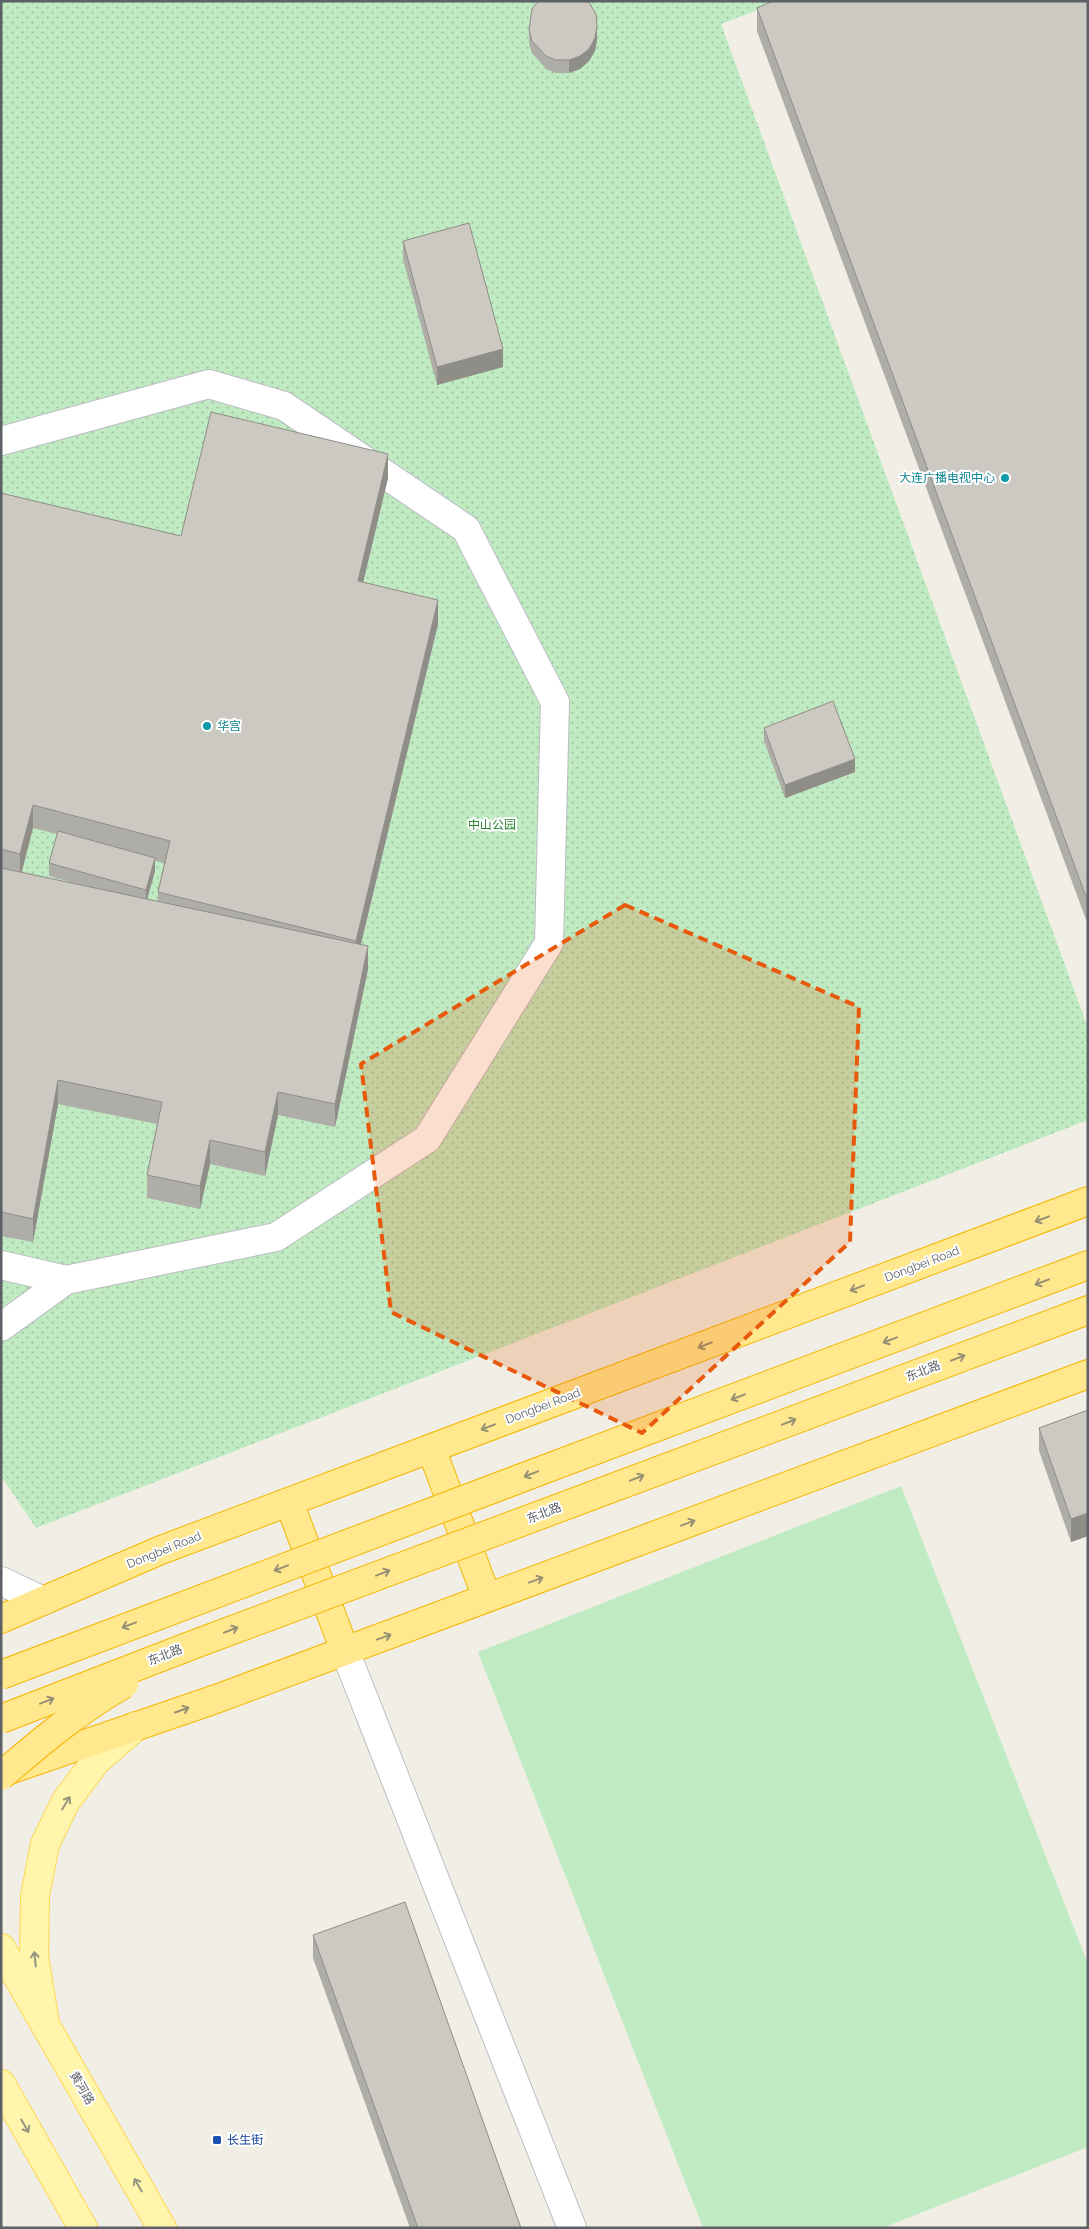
<svg xmlns="http://www.w3.org/2000/svg" width="1089" height="2229" viewBox="0 0 1089 2229" font-family="Raleway,'Noto Sans SC',sans-serif">
<style>
.park{fill:url(#park-dots)}
.garden{fill:#c0ebc2}
.lines{fill:none;stroke-linecap:round;stroke-linejoin:round}
.minor-casing{stroke:#babdc2;stroke-width:30}
.major-casing{stroke:#ffd750;stroke-width:30}
.highway-casing{stroke:#f6b600;stroke-width:30}
.minor{stroke:#fff;stroke-width:28}
.major{stroke:#fff6ac;stroke-width:28}
.highway{stroke:#ffe88e;stroke-width:28}
.highway-bridge-casing{stroke:#f6b600;stroke-width:30;stroke-linecap:butt}
.highway-bridge{stroke:#ffe88e;stroke-width:28}
.wall{fill:#afada7;fill-rule:evenodd}
.shaded-wall{fill:#8f8d88}
.building{fill:#ccc9c2;stroke:#8f8d88}
.oneway{stroke:#969075}
.oneway2{stroke:#96957f}
.marked{fill:#e8590c;fill-opacity:0.2;stroke:#e8590c;stroke-width:4;stroke-dasharray:10 6;stroke-linejoin:round}
.culture-dot{fill:#0f9aa8;stroke:#fff;stroke-width:2}
.transit-dot{fill:#1a4fb4;stroke:#fff;stroke-width:2}
.labels{text-anchor:middle;stroke-width:4;stroke-linejoin:round;paint-order:stroke}
.culture-label{font-size:12px;fill:#0d838f;stroke:#fff;text-anchor:end}
.park-label{font-size:12px;fill:#2c8735;stroke:#fff}
.street-label{font-size:12px;fill:#5d6167;stroke:#fff}
.transit-label{font-size:12px;fill:#164399;stroke:#fff;text-anchor:start}
</style>
<defs>
<pattern id="park-dots" width="8" height="8" patternUnits="userSpaceOnUse" patternTransform="scale(1.25)"><rect width="8" height="8" fill="#c0ebc2"/><path d="M2 2h.1M6 6h.1" fill="none" stroke="#9fc2a1" stroke-width="1.8" stroke-linecap="round"/></pattern>
</defs>
<rect width="100%" height="100%" fill="#f1efe5"/>
<path class="park" d="M1,1H781L721,24L1088,1028V1120L36,1528L1,1476Z"/>
<path class="garden" d="M901,1486L1088,1964V2147L882,2228H703L478,1652Z"/>
<g class="lines">
<g class="minor-casing">
<path id="minor" d="M1,441L209,384L284,406L466,529L555,702L549,943L427,1139L276,1237L66,1280L1,1265
M1,1327L66,1280
M1,1581L43,1601
M345,1651L572,2228"/>
</g>
<g class="major-casing">
<path id="major" d="M1,1948L162,2228
M45,2024L34,1956L35,1896L45,1844L66,1801L96,1761L136,1726
M1,2084L83,2228"/>
</g>
<g class="highway-casing">
<path id="highway" d="M431,1448L487,1598
M577,1457L1088,1265
M591,1496L1088,1310
M289,1502L345,1651
M1,1619L161,1550L1088,1201
M9,1770L216,1699L1088,1374"/>
</g>
<use href="#minor" class="minor"/>
<use href="#major" class="major"/>
<use href="#highway" class="highway"/>
<g class="highway-bridge-casing">
<path id="highway-bridge" d="M1,1675L577,1457
M1,1719L195,1644L591,1496
M1,1776C39,1743 80,1709 124,1684"/>
</g>
<use href="#highway-bridge" class="highway-bridge"/>
</g>
<path class="wall" d="M1088,1V925L757,31V8Z
M529,30L597,40L595,51L589,61L580,69L569,73H556L546,69L532,53L529,43Z
M403,241L503,367L437,385L403,259Z
M388,478L363,582L438,624L361,944L368,969L335,1127L278,1115L265,1176L210,1164L200,1209L147,1198V1175L157,1124L58,1104L33,1242L1,1236V493L181,536ZM33,828L57,834L49,863V876L77,884L22,872ZM155,861L164,863L158,892V901L147,899L155,871Z
M764,728L855,772L785,798L764,741Z
M1088,1410V1536L1071,1542L1039,1451V1428Z
M313,1935L521,2228H410L313,1958Z"/>
<path class="shaded-wall" d="M597,27V40L595,51L589,61L580,69L569,73V60Z
M503,349V367L437,385V367Z
M388,454V478L358,604V581Z
M438,600V624L356,964V941Z
M855,759V772L785,798V785Z
M33,805V828L20,877V854Z
M155,858V871L146,903V890Z
M368,946V969L335,1127V1104Z
M58,1080V1104L33,1242V1219Z
M278,1092V1115L265,1176V1152Z
M210,1140V1164L200,1209V1186Z
M1088,1513V1536L1071,1542V1519Z"/>
<path class="building" d="M538,1H587L590,4L596,14L597,27L595,38L589,49L580,56L569,60H556L546,56L532,41L529,30L532,9Z
M773,1H1088V902L757,8Z
M469,223L503,349L437,367L403,241Z
M211,412L388,454L358,581L438,600L356,941L158,892L170,841L33,805L20,854L1,849V493L181,536Z
M833,701L855,759L785,785L764,728Z
M58,831L155,858L146,890L49,863Z
M1,868L368,946L335,1104L278,1092L265,1152L210,1140L200,1186L147,1175L162,1102L58,1080L33,1219L1,1212Z
M1088,1410V1513L1071,1519L1039,1428Z
M405,1902L521,2228H418L313,1935Z"/>
<defs><path id="oneway-shaft" d="M-6 0H5M1.5-3L5.5 0L1.5 3" fill="none" stroke-width="1.6" stroke-linecap="round" stroke-linejoin="round" transform="scale(1.25)"/></defs>
<g class="oneway">
<use href="#oneway-shaft" transform="translate(1042 1219) rotate(159)"/>
<use href="#oneway-shaft" transform="translate(1042 1282) rotate(159)"/>
<use href="#oneway-shaft" transform="translate(857 1288) rotate(159)"/>
<use href="#oneway-shaft" transform="translate(890 1340) rotate(159)"/>
<use href="#oneway-shaft" transform="translate(705 1345) rotate(159)"/>
<use href="#oneway-shaft" transform="translate(958 1358) rotate(-21)"/>
<use href="#oneway-shaft" transform="translate(738 1397) rotate(159)"/>
<use href="#oneway-shaft" transform="translate(789 1422) rotate(-21)"/>
<use href="#oneway-shaft" transform="translate(488 1427) rotate(159)"/>
<use href="#oneway-shaft" transform="translate(531 1474) rotate(159)"/>
<use href="#oneway-shaft" transform="translate(637 1478) rotate(-21)"/>
<use href="#oneway-shaft" transform="translate(688 1523) rotate(-20)"/>
<use href="#oneway-shaft" transform="translate(281 1568) rotate(159)"/>
<use href="#oneway-shaft" transform="translate(383 1573) rotate(-21)"/>
<use href="#oneway-shaft" transform="translate(536 1580) rotate(-20)"/>
<use href="#oneway-shaft" transform="translate(129 1625) rotate(159)"/>
<use href="#oneway-shaft" transform="translate(231 1630) rotate(-21)"/>
<use href="#oneway-shaft" transform="translate(384 1637) rotate(-20)"/>
<use href="#oneway-shaft" transform="translate(47 1701) rotate(-21)"/>
<use href="#oneway-shaft" transform="translate(182 1710) rotate(-19)"/>
</g>
<g class="oneway2">
<use href="#oneway-shaft" transform="translate(66 1803) rotate(-59)"/>
<use href="#oneway-shaft" transform="translate(35 1959) rotate(-96)"/>
<use href="#oneway-shaft" transform="translate(25 2126) rotate(60)"/>
<use href="#oneway-shaft" transform="translate(138 2185) rotate(-120)"/>
</g>
<path class="marked" d="M625,905L859,1007L850,1242L642,1433L391,1312L361,1064Z"/>
<g class="culture-dot">
<circle cx="1005" cy="478" r="5"/>
<circle cx="207" cy="726" r="5"/>
</g>
<rect class="transit-dot" x="212" y="2135" width="10" height="10" rx="2.5"/>
<g class="labels">
<g class="culture-label">
<text x="995" y="482">大连广播电视中心</text>
<text x="217" y="730" text-anchor="start">华宫</text>
</g>
<g class="park-label">
<text x="492" y="829">中山公园</text>
</g>
<g class="street-label">
<text transform="translate(922 1264) rotate(-21)" y="4">Dongbei Road</text>
<text transform="translate(923 1371) rotate(-21)" y="4">东北路</text>
<text transform="translate(543 1406) rotate(-21)" y="4">Dongbei Road</text>
<text transform="translate(544 1513) rotate(-21)" y="4">东北路</text>
<text transform="translate(164 1550) rotate(-22)" y="4">Dongbei Road</text>
<text transform="translate(165 1655) rotate(-21)" y="4">东北路</text>
<text transform="translate(82 2088) rotate(60)" y="4">黄河路</text>
</g>
<g class="transit-label">
<text x="227" y="2144">长生街</text>
</g>
</g>
<rect width="1089" height="2229" fill="none" stroke="#5d6167" stroke-width="5"/>
</svg>
